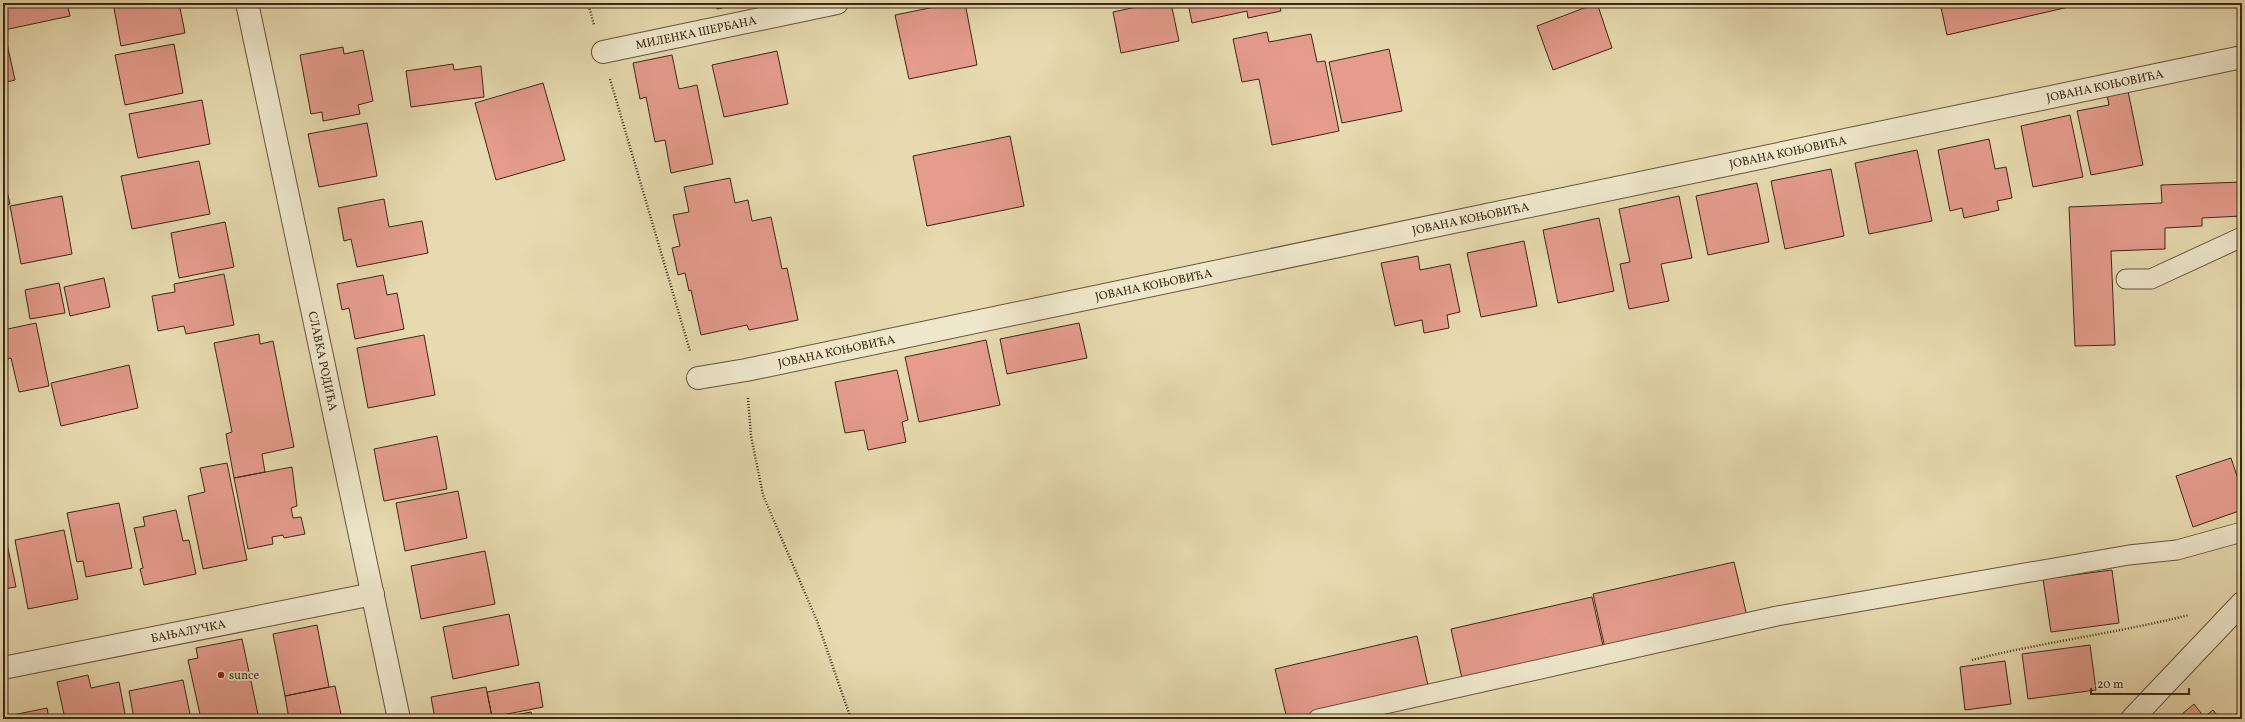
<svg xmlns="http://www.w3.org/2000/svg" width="2245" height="722" viewBox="0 0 2245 722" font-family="Vollkorn,serif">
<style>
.building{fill:#e59c8d;stroke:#3c2812}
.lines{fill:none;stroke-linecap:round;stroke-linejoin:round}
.service-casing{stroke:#67543a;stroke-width:21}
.minor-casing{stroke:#67543a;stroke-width:24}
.path{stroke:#3c2812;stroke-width:2.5;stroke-dasharray:1 2;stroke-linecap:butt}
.service{stroke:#efe7cc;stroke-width:19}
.minor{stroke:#efe7cc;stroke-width:22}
.poi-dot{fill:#8f2418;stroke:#efe7cc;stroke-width:1.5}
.labels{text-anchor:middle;stroke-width:3.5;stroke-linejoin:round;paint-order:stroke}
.street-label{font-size:12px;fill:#3c2812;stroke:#efe7cc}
.poi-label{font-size:12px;fill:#3c2812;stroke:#efe7cc;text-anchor:start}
</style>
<rect width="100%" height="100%" fill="#e7dab0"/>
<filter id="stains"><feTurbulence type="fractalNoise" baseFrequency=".005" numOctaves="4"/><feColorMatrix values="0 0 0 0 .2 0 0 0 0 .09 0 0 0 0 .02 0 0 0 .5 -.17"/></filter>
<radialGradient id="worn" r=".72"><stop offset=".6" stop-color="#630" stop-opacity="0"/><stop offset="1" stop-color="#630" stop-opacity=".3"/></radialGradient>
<path class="building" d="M3,3H67L70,16L4,30L15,80L3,83Z
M113,3H179L185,33L121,46Z
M716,3H740V4L717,9Z
M954,3H965L977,65L909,79L895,15Z
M1155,3H1171L1179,41L1121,53L1113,12Z
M1188,3H1279L1281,11L1248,18L1247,11L1192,23Z
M1597,3L1612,48L1553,70L1537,26Z
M1940,3H2086L1947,35Z
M1267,32L1269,42L1311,34L1317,62L1325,61L1339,131L1272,145L1259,79L1242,82L1233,39Z
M174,44L183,93L125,105L115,55Z
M343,47L344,54L363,50L373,101L358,105L360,114L323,121L322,112L311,114L300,55Z
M1389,49L1402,111L1342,123L1329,62Z
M777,51L788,104L724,117L712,65Z
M672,55L679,89L697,85L713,164L671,173L665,140L655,142L646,97L640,99L633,63Z
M453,64L454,70L481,66L484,97L411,107L406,71Z
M543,83L565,160L496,180L475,103Z
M2128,91L2143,165L2091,175L2077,111L2109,105L2107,95Z
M202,100L210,144L138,158L129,114Z
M2070,115L2083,177L2033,187L2021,126Z
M367,123L377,176L319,187L308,134Z
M1010,136L1024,206L927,226L913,156Z
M1989,139L1995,169L2006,167L2012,198L1997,201L1999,210L1964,218L1962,208L1950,211L1938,150Z
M1917,150L1932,221L1869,234L1855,163Z
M199,161L210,214L132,229L121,176Z
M1831,169L1844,236L1785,249L1771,181Z
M3,174L10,204L3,206Z
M730,178L735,203L748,200L752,221L771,217L782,269L787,268L798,320L749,330L747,325L701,335L691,290L689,291L685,273L678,275L672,248L680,246L673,215L689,212L684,187Z
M2242,182V216L2202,218V226L2165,228V249L2111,251L2115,345L2075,346L2069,207L2162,203L2161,185Z
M1757,183L1769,242L1708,255L1696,196Z
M62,196L72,254L21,264L10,206Z
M1679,196L1692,258L1661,264L1669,301L1629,309L1620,264L1630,262L1619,209Z
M384,199L389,227L422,221L428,253L357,267L351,239L344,241L338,208Z
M1599,218L1614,291L1558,303L1543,230Z
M225,222L234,267L179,278L171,233Z
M1524,241L1537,306L1481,317L1467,253Z
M1418,256L1420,270L1450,264L1460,312L1447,315L1449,328L1424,333L1422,320L1395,326L1381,263Z
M224,274L234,325L186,334L184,326L158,331L152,296L175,292L174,284Z
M383,275L387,295L397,293L404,329L355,339L349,308L342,310L337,284Z
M104,278L110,307L70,316L64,287Z
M59,283L65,313L30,319L25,290Z
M2241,305H2242V356Z
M36,323L49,386L19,392L11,358L3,360V330Z
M1079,323L1087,358L1007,374L1000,339Z
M259,334L260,344L273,341L294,447L262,454L265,472L234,478L226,434L232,432L214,343Z
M424,335L435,395L368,408L357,348Z
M986,340L1000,405L919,422L905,357Z
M129,365L138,408L61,426L51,383Z
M897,370L908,420L902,422L906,442L868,450L864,430L845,433L835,382Z
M437,436L447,489L384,501L374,449Z
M2231,458L2242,491V510L2193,527L2176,476Z
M227,463L247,560L203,569L188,496L205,492L200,468Z
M292,467L297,506L291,508L293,518L301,517L305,534L284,538L283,535L272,537L273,544L248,549L234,478Z
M458,491L467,538L405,551L396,503Z
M119,503L132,568L86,577L83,561L77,562L67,513Z
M176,510L183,541L189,540L196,574L144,585L140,569L143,568L134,528L145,526L143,517Z
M3,524L16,587L3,589Z
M64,530L78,599L28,609L15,540Z
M485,551L495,604L421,619L411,566Z
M1734,562L1747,616L1605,648L1593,594Z
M2112,570L2119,623L2051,632L2043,579Z
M1592,597L1604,650L1463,683L1451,629Z
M509,614L519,665L453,679L443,627Z
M317,625L329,687L285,696L273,634Z
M1417,636L1429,690L1302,719H1287L1275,669Z
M242,639L259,719H201L188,660L198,658L196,648Z
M2090,645L2096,690L2028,699L2022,654Z
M2005,661L2011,704L1965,710L1960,667Z
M88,675L91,688L119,682L126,719H65L57,682Z
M183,680L191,719H134L129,691Z
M539,682L543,707L492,717L487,692Z
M335,686L342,719H289L285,696Z
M486,687L492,717L480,719H435L431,697Z
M2194,704L2204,717L2213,710L2220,719H2176Z
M47,708L49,719H3V717Z
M531,712L533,719H494Z
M2237,713L2242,719H2230Z"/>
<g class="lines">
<g class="service-casing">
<path id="service" d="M2126,279H2151L2242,237
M1318,719L1777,616L2129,555L2177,550L2242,532"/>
</g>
<g class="minor-casing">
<g id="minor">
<path id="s1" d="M247,3L399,719"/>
<path id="s2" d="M603,52L837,3"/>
<path id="s3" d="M698,378L746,370L2242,57"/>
<path id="s4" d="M3,668L373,594"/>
<path d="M2132,719L2242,603"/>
</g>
</g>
<path class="path" d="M588,3L594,25
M610,79L690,351
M748,398L751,436L763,495L817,621L851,719
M1972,660C2044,642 2117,633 2189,615"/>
<use href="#service" class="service"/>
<use href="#minor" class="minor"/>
</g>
<circle class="poi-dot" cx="221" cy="675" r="4"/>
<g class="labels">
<g class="street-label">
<text dy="4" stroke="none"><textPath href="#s2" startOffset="95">МИЛЕНКА ШЕРБАНА</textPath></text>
<text dy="4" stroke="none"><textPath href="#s3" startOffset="1437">ЈОВАНА КОЊОВИЋА</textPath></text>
<text dy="4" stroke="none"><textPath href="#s3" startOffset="1113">ЈОВАНА КОЊОВИЋА</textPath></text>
<text dy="4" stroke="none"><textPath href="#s3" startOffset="789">ЈОВАНА КОЊОВИЋА</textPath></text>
<text dy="4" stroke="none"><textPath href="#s3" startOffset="465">ЈОВАНА КОЊОВИЋА</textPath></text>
<text dy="4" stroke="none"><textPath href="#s3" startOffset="141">ЈОВАНА КОЊОВИЋА</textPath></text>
<text dy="4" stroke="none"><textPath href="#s1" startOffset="366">СЛАВКА РОДИЋА</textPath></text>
<text dy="4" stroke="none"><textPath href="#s4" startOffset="189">БАЊАЛУЧКА</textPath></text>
</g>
<g class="poi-label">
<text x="229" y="679">sunce</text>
</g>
</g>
<rect width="2245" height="722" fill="none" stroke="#e7dab0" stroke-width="16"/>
<rect x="4" y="4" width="2237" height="714" fill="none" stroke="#3c2812" stroke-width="2"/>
<rect x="8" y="8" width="2229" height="706" fill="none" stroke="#3c2812"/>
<path d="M2091 688v6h98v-6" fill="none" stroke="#3c2812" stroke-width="2"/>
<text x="2097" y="688" font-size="12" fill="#3c2812" stroke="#efe7cc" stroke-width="3" paint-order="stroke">20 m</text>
<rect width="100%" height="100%" filter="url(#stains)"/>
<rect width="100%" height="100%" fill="url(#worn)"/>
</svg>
